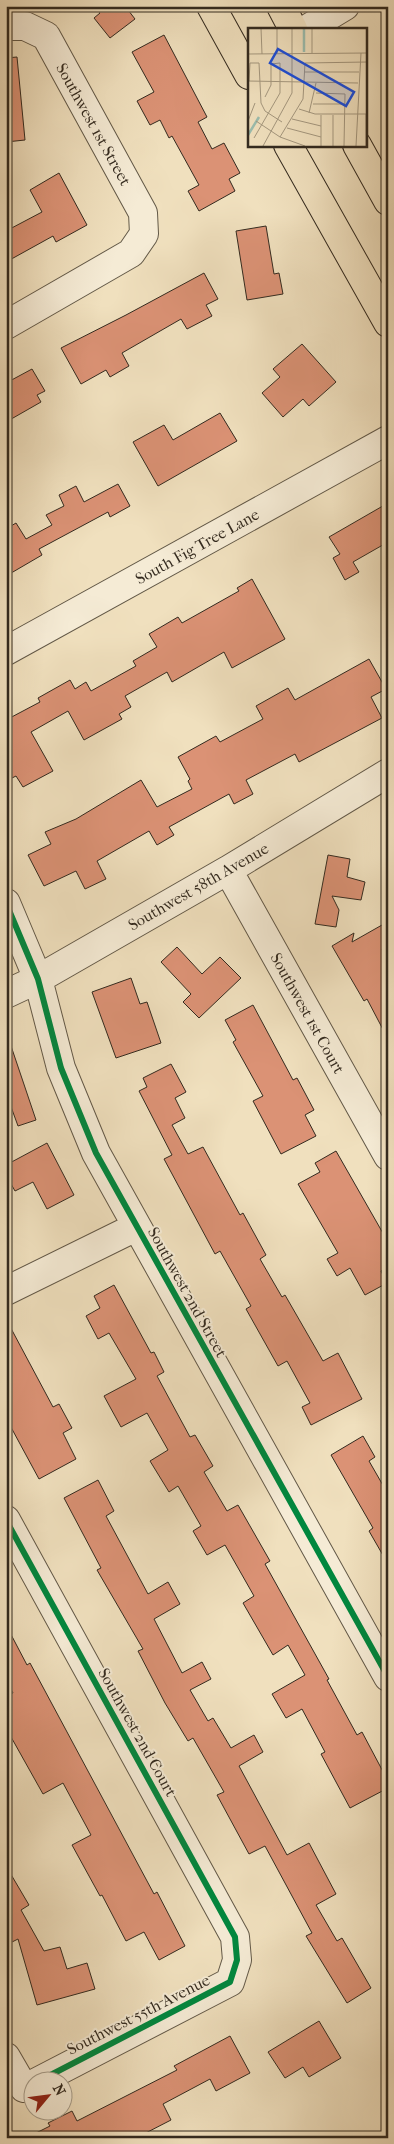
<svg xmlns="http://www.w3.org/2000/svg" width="394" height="2144" viewBox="0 0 394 2144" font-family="'IM FELL French Canon',serif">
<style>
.building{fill:#db9275;stroke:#332a1f}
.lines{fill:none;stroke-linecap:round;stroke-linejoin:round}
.minor-casing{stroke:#625847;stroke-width:30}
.major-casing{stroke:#332a1f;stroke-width:30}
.minor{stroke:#f5ebd5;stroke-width:28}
.major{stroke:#f0e0be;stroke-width:28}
.cycleway-casing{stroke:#f5ebd5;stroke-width:9}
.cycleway{stroke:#00873e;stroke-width:6}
.labels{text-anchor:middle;stroke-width:4;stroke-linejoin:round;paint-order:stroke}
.street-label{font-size:16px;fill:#332a1f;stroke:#f5ebd5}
.inset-river{fill:none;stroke:#9bbdae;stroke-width:2.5}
.inset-road{fill:none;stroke:#a4977e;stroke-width:1}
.view{fill:#1d4ed8;fill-opacity:0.15;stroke:#1d4ed8;stroke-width:2.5}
.inset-edge{fill:none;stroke:#332a1f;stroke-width:2.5}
</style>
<rect width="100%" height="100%" fill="#f0e0be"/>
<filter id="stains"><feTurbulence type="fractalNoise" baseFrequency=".004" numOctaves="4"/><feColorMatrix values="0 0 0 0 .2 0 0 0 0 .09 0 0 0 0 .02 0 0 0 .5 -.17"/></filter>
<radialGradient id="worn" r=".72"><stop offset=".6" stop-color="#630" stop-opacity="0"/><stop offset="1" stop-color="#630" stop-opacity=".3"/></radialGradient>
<path class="building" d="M94,6H125L135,19L110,38L94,18L100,13Z
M164,35L207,117L198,122L212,149L224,143L240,173L229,179L235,191L199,211L188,191L199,185L172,136L169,138L160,120L150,125L137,101L154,92L132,52Z
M17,57L25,140L6,142V58Z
M59,173L87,225L56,242L53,236L6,262V231L42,212L30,190Z
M266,226L274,274L279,273L283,294L247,300L236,231Z
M204,273L218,299L206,305L212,316L187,329L181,319L122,353L129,366L110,377L106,370L81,384L61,348L126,315Z
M302,344L336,382L309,406L303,399L283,417L262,393L280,377L273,369Z
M32,369L45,391L37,395L41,402L6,422V383Z
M220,413L237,441L158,486L133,442L164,425L173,440Z
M118,484L130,506L110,517L108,512L39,549L42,555L6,576V529L16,523L26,539L52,525L46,515L64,506L59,495L76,486L84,502Z
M388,503V542L353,562L359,572L345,580L333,558L340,554L329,537Z
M252,579L285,639L232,668L224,652L172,682L167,672L125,696L131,707L119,714L122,719L84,740L68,711L31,732L53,771L23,787L16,776L6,781V720L40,702L38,698L70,680L75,689L86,682L91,691L136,666L133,661L157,647L149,634L178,617L182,623L239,591L237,588Z
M369,659L386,689L371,697L382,718L299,762L295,754L246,780L253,794L234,804L229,794L169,827L174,835L157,845L149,831L97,861L106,879L85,889L76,871L44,886L28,855L51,844L45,832L76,819L141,780L157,807L192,789L188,781L190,779L178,757L216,736L220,742L263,719L256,706L288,688L295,700Z
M328,855L350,859L347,877L365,882L361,900L332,896L339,910L336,927L315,924Z
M382,925L388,936V945L382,949L388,959V1039L367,999L364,1001L332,946L354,933L352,942Z
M177,947L202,974L220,957L241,978L199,1018L183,1002L191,994L161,962Z
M131,978L140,1004L147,1002L161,1043L116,1058L92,992Z
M253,1005L293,1080L297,1078L314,1110L305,1115L316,1136L281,1154L253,1101L263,1096L233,1042L236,1040L225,1020Z
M9,1040L36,1120L18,1126L6,1093V1041Z
M171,1064L186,1092L175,1098L185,1118L172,1125L188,1154L203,1147L240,1215L243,1213L266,1255L260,1259L282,1297L285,1295L323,1361L338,1353L362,1399L311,1425L302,1407L310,1403L287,1361L278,1366L246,1309L251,1306L220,1251L215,1254L164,1159L172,1155L139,1091L147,1087L143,1078Z
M47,1143L74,1195L47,1209L33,1182L15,1191L6,1175V1165Z
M336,1151L388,1242V1267L381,1271L387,1283L365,1295L350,1268L337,1276L327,1259L338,1253L298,1184L320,1172L315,1163Z
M114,1285L151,1353L154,1352L164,1372L157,1376L190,1437L195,1435L213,1466L204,1472L227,1511L238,1505L270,1561L265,1564L329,1679L327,1680L357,1735L362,1732L388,1781V1788L350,1808L321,1754L325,1752L302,1709L286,1718L272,1694L305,1675L288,1645L273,1655L243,1603L254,1596L225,1545L207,1555L193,1531L201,1526L178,1486L169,1492L150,1461L168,1450L147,1413L121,1427L104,1396L136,1379L109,1333L98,1339L86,1316L100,1308L94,1296Z
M6,1319L53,1407L59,1404L72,1428L63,1433L76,1459L39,1479L6,1418Z
M363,1436L375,1457L369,1461L388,1494V1564L369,1531L373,1528L331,1455Z
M98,1480L114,1511L106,1516L148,1594L168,1582L180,1604L154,1619L182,1673L202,1662L211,1679L190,1690L208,1721L213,1718L231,1748L254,1735L263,1752L239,1766L287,1855L309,1843L336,1894L316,1905L337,1941L342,1938L371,1988L347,2003L306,1936L312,1933L265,1846L249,1854L217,1795L224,1792L193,1738L188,1741L165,1703L138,1651L143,1649L97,1570L101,1568L64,1498Z
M6,1625L27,1665L30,1663L154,1894L157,1892L185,1946L159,1960L144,1932L126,1941L102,1895L100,1896L72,1845L91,1835L63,1783L43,1794L6,1728V1696L13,1693L6,1680Z
M6,1866L29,1905L21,1910L44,1951L60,1947L67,1969L87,1963L95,1989L37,2005L18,1939L6,1945Z
M319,2021L341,2058L309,2077L303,2067L285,2078L268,2052Z
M230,2036L250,2073L216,2091L210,2079L163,2104L171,2120L136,2138H26L50,2126L48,2123L72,2111L77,2121L177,2070L174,2066Z"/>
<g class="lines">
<g class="minor-casing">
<path id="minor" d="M6,26H25L46,36L143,213L144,234L131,253L6,325
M307,29L345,6
M6,651L388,440
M228,870L388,1156
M6,903L38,979L61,1068L96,1153L388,1677
M6,994L38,979L228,870L388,773
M6,1291L136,1227
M6,1520L235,1937L237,1960L230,1982L37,2082
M6,2057L24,2088"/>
</g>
<g class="major-casing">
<path id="major" d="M211,6L249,75
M281,6L293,29
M288,145L388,323
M357,145L388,201"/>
</g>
<use href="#minor" class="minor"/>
<use href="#major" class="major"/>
<g class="cycleway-casing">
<path id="cycleway" d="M6,903L38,979L61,1068L96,1153L388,1677
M6,1520L235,1937L237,1960L230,1982L37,2082"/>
</g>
<use href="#cycleway" class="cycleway"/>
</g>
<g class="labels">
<g class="street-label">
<text transform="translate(94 124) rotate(61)" y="6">Southwest 1st Street</text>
<text transform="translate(197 546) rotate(-29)" y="6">South Fig Tree Lane</text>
<text transform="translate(198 886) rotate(-30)" y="6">Southwest 58th Avenue</text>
<text transform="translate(308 1013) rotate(61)" y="6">Southwest 1st Court</text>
<text transform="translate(188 1292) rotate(61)" y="6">Southwest 2nd Street</text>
<text transform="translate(138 1732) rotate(61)" y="6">Southwest 2nd Court</text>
<text transform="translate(138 2014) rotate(-27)" y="6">Southwest 55th Avenue</text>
</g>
</g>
<g transform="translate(248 28)">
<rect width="119" height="119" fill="#f0e0be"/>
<path class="inset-river" d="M56,0V24M0,107L11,89"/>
<path class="inset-road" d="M13,0L14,26M29,0V26M64,0V25M0,26L119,25M57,44H111M0,53L110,55M1,53L2,35H11L13,75L17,83L34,94M68,65L97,66L96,118M65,76H97M51,81L67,86H119M61,85L68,55M118,86V118M73,87V118M44,91L73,98M0,93L7,75M8,93L32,109L57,118M39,100L73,109M32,109L55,71L57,35L119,34M6,110L32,65V35L23,36V57L17,69M15,118L44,65V0M85,118V87M108,118L113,25"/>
<path class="view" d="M30,21L106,64L98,78L22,35Z"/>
<rect width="119" height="119" class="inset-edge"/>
</g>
<rect width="394" height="2144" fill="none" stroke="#f0e0be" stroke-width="25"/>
<rect x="8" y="8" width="379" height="2129" fill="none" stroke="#332a1f" stroke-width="2.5"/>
<rect x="12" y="12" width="369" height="2119" fill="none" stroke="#332a1f"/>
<g transform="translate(48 2096) rotate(61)"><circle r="24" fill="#f5ebd5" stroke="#a79e8c"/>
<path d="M0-4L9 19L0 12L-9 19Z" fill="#8f2418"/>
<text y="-8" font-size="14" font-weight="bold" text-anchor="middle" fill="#332a1f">N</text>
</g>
<rect width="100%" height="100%" filter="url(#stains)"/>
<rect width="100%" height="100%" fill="url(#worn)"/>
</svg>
